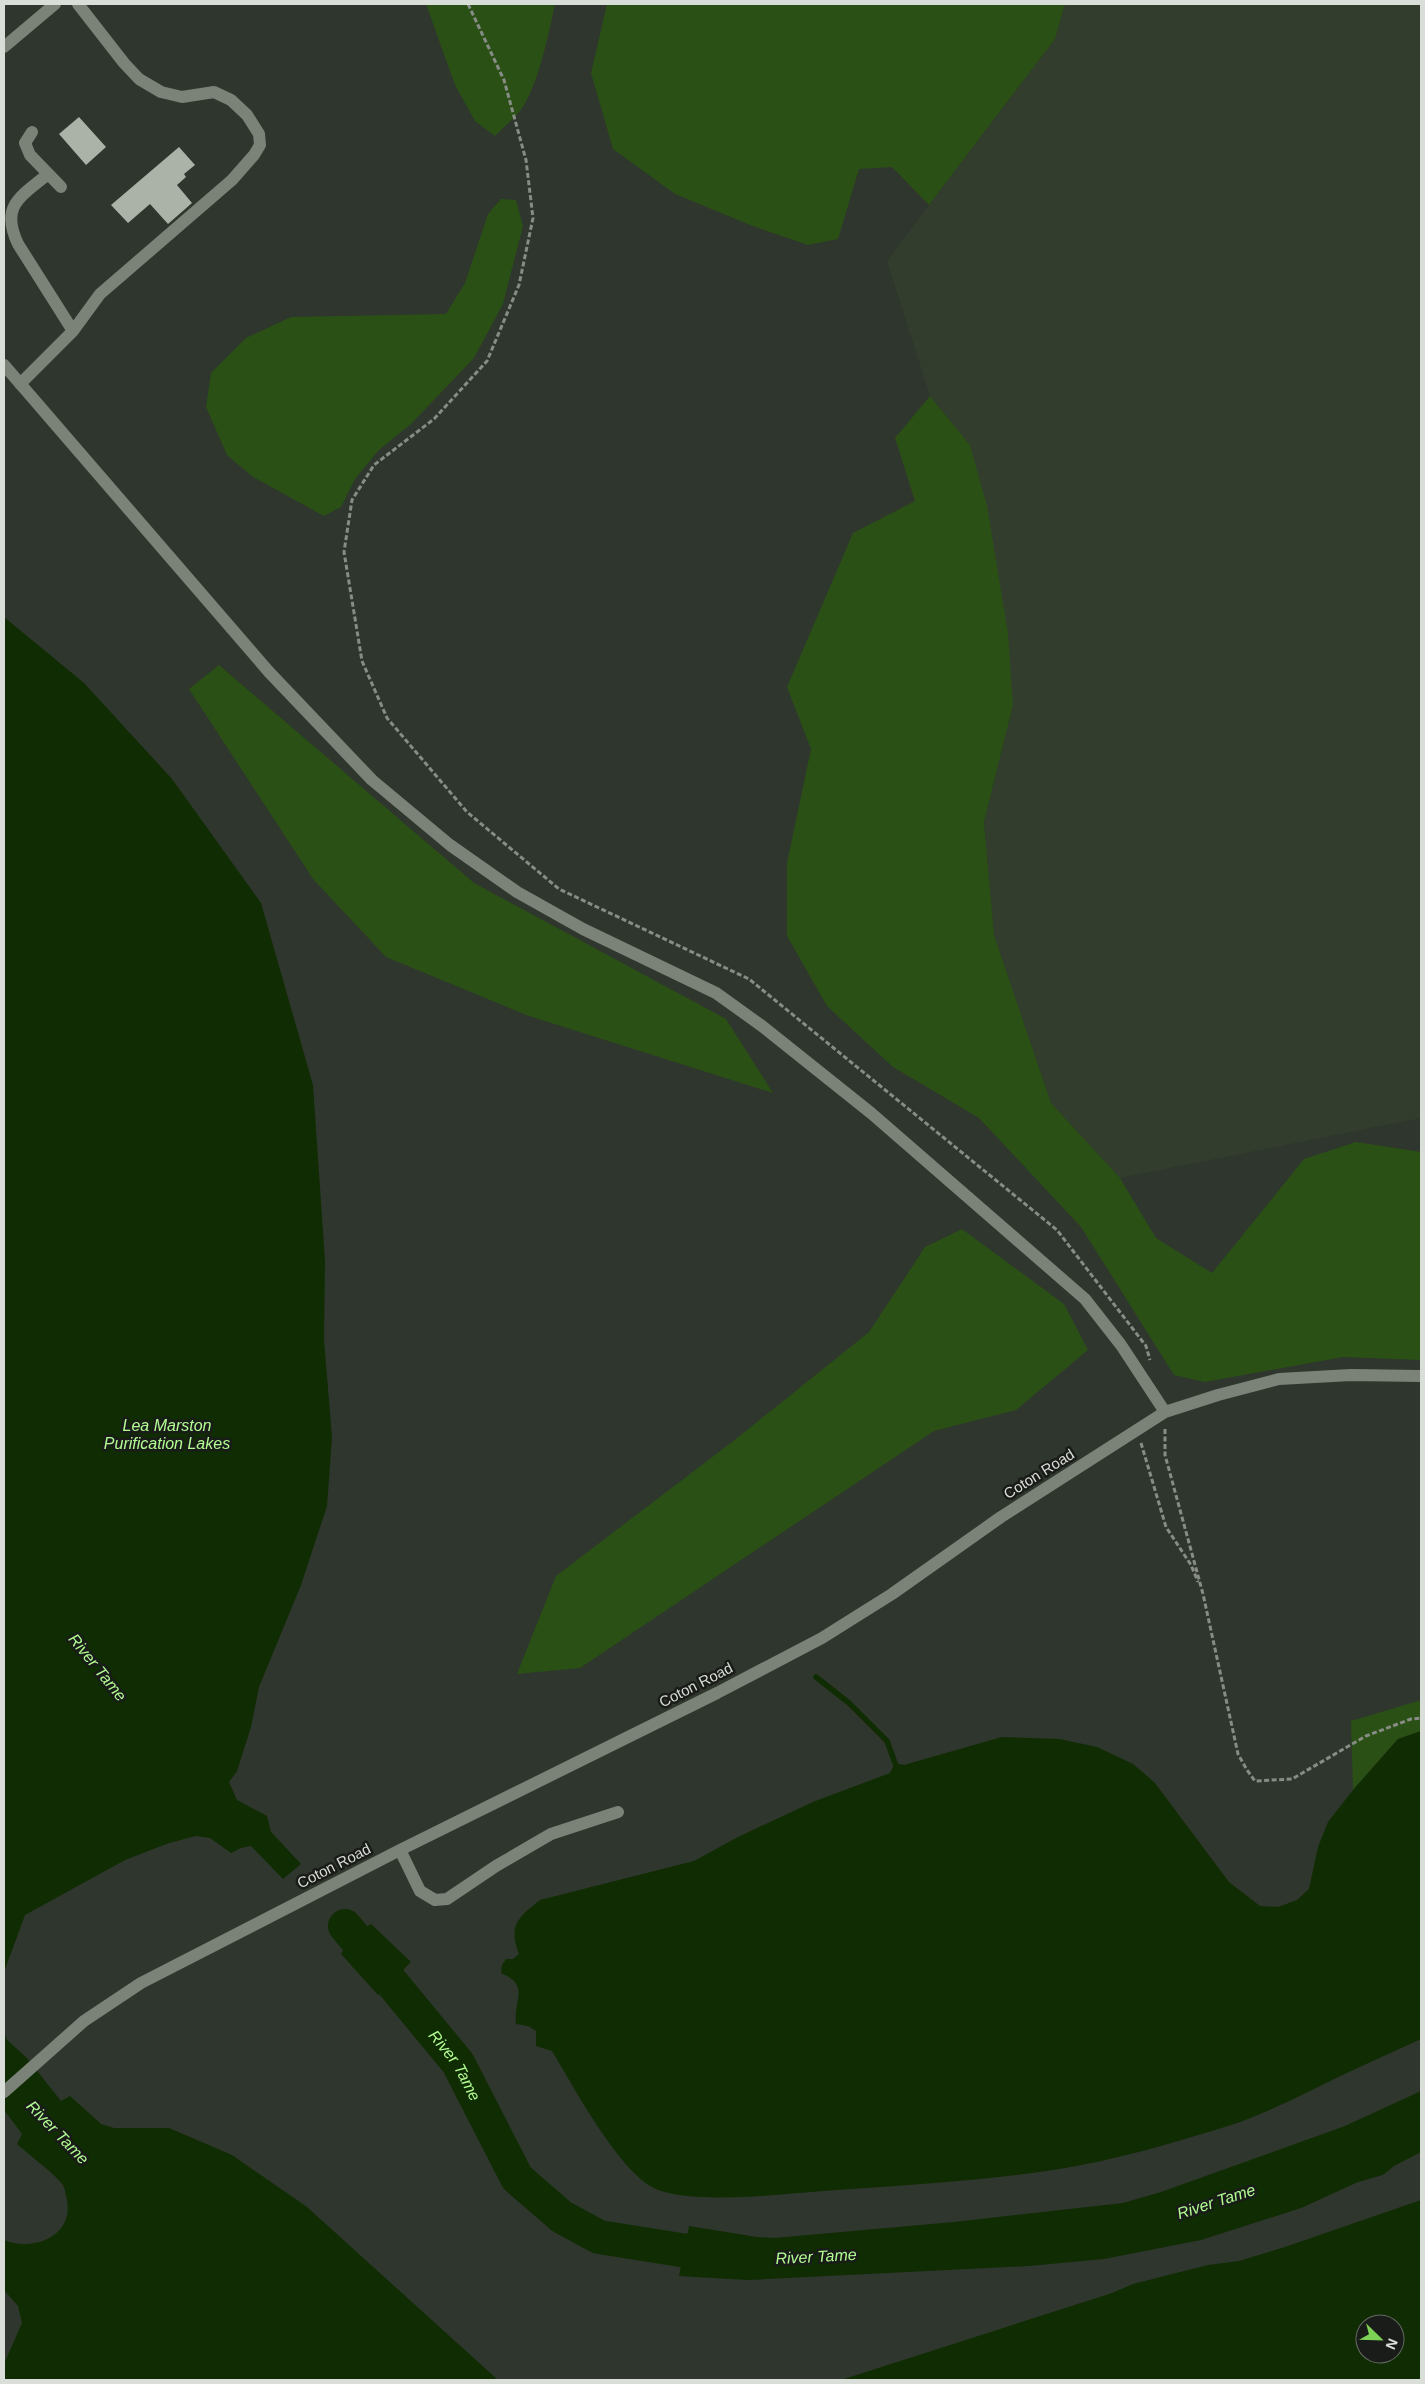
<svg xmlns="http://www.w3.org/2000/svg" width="1425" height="2384" viewBox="0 0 1425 2384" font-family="Helvetica,sans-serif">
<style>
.built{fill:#323d2e}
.green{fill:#2a5016}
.water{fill:#102c02;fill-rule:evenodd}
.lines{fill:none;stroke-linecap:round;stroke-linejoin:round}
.stream{stroke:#102c02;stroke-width:5.5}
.river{stroke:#102c02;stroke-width:34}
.building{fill:#abb3a8}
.path{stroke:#878c85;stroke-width:3;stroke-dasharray:5 2.5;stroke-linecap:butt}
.minor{stroke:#7b8378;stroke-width:12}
.labels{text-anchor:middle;stroke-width:5;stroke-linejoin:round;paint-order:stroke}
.street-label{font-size:15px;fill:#daded8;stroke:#191c18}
.water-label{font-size:16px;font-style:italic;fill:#b2fc93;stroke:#191c18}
</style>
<rect width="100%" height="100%" fill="#2f362d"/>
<path class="built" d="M1065,4H1421V1118L1120,1178L1051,1103L994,935L984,822L1013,705L970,445L930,396L887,261L1055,39Z"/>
<path class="green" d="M426,4H555C549,33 538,87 520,111C512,120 503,128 495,136L475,121L455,85Z
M607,4H1065L1055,39L929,205L892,167L859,169L838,239L808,245L750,225L675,194L613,149L591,73Z
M501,199L516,200L523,226L503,304L474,358L411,424L379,450L355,479L341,507L324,516L253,477L227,455L206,407L211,373L246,338L291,317L446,314L465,283L488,214Z
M930,396L970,445L987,506L1008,633L1013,705L984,822L994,935L1051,1103L1120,1178L1156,1238L1212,1273L1304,1159L1356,1142L1421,1152V1360L1343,1357L1205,1382L1174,1375L1081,1227L979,1118L893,1067L827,1006L787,936V863L811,749L787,687L853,533L915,501L895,438Z
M219,665L474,883L726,1019L773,1093L526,1015L386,957L313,879L189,689Z
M962,1229L1064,1304L1088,1350L1016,1410L934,1431L580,1668L517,1674L556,1576L732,1442L869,1332L925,1247Z
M1421,1700V1731L1398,1739L1353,1790L1351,1721Z"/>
<path class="water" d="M4,617L84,683L172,779L261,903L313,1085L325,1261L324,1340L332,1437L327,1506L301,1585L259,1687L251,1727L237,1771L229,1782L237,1800L267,1816L271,1832L301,1864L283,1879L251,1846L241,1848L231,1853L210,1838L196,1836L169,1843L125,1860L25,1915L4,1972Z
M1421,1731V2039C1398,2050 1374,2060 1351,2071C1311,2090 1273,2111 1231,2125C1174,2143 1112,2161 1053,2170C973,2182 892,2186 811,2192C773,2195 685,2205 652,2187C616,2166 575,2089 552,2051L536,2046V2031L528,2026L516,2024C513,2000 531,1986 501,1973L502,1965L506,1959H513L519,1954C508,1925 518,1918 540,1900L694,1861L738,1837L813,1802L890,1773L895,1763L904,1765L1002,1737L1059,1739L1097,1747L1133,1764L1155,1783L1229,1882L1260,1906L1278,1907L1297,1900L1309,1889L1318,1847L1328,1822L1353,1790L1398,1739Z
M353,1918L366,1927L371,1924L411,1962L378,1995L341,1954L346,1946L337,1936Z
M4,2032L7,2040L26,2057L61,2101L70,2096L101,2124L114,2128H169L232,2155L307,2207L498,2380H4V2364L22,2323L18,2306L4,2290V2240C32,2252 74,2237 67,2200C66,2196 65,2189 63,2185C58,2177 26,2152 17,2144L22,2134L4,2110Z
M1421,2091V2152L1394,2166L1383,2175L1358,2182L1301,2208L1201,2240L1104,2259L1029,2266L748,2280L679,2276L689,2226L757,2237L774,2238L954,2222L1123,2203L1161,2192L1345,2126Z
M1421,2200V2380H841L1112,2293L1133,2284L1208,2265L1239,2261L1288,2246ZM1365,2324H1395V2354H1365Z"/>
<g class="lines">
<path class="stream" d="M816,1677L849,1703L887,1741L895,1763"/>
<path class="river" id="s1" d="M345,1926L458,2063L517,2178L562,2217L599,2237L687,2251L729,2255"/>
</g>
<path class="building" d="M79,117L106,147L86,165L59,134Z
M179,147L195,165L184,174L186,177L177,185L192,203L168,224L150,204L128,223L111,205Z"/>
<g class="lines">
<path class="path" d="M468,4L504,80L526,160L533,218L519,285L487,361L434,419L374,465L352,500L344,552L362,661L387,718L467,812L559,889L749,979L1057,1230L1146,1346L1150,1360
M1165,1429V1455L1203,1594L1238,1754L1247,1770L1255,1781L1292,1779L1366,1736L1411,1719L1421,1718
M1141,1443L1166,1527L1191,1565L1198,1582"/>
<path class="minor" d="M4,47L55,4
M32,132L25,143L30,155L61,187
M48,174C20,197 0,206 18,244L73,331
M4,365L269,672L372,780L450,845L517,892L583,929L716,993L762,1026L871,1113L1085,1299L1121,1345L1165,1412
M20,384L73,331L100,294L232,180L254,155L260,145L259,134L247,115L231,100L214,92L182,97L161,92L139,79L124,63L78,4
M400,1850L420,1891L435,1900L447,1899L496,1866L551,1834L618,1812
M4,2092L84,2021L141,1983L400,1850L717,1693L822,1638L892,1594L1001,1517L1165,1412L1218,1395L1279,1379L1351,1375L1421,1376"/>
</g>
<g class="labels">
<g class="street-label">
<text transform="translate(1039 1474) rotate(-32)" y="5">Coton Road</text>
<text transform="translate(696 1685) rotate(-27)" y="5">Coton Road</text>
<text transform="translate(334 1866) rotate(-27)" y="5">Coton Road</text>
</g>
<g class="water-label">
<text x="167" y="1431">Lea Marston<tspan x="167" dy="18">Purification Lakes</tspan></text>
<text transform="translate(98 1667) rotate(51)" y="6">River Tame</text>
<text dy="6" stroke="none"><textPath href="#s1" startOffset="178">River Tame</textPath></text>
<text transform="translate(58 2132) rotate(46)" y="6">River Tame</text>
<text transform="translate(1216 2201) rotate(-18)" y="6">River Tame</text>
<text transform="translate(816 2256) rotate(-3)" y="6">River Tame</text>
</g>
</g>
<rect width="1425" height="2384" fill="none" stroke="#daded8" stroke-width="10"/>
<g transform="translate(1380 2339) rotate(113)"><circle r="24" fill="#191c18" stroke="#666a65"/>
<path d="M0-4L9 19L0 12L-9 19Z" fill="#7dd154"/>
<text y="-8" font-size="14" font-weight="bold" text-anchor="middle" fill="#daded8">N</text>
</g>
</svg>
